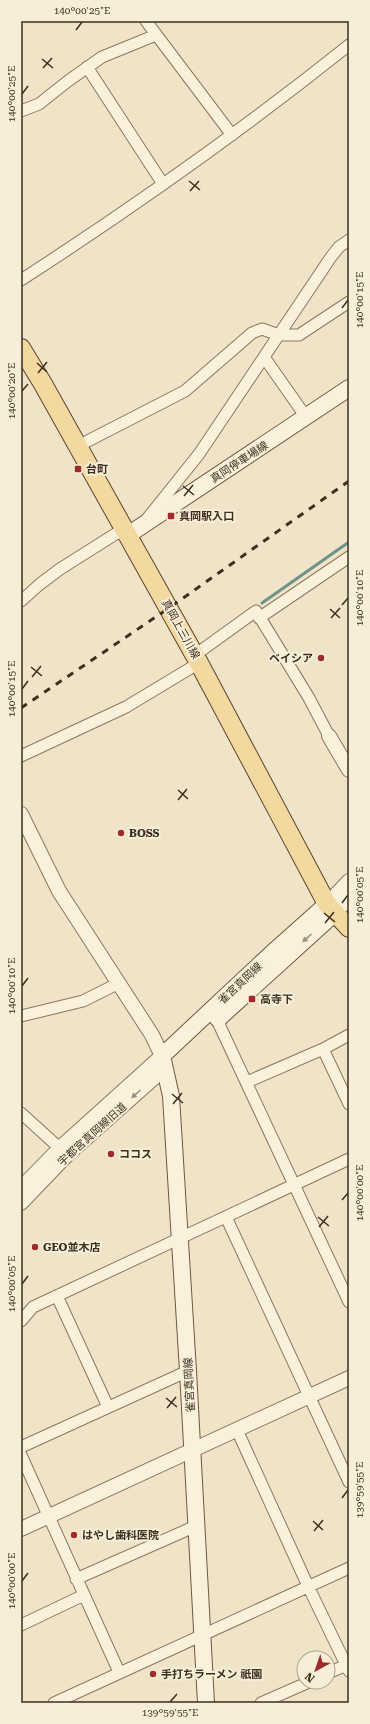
<svg xmlns="http://www.w3.org/2000/svg" width="370" height="1724" viewBox="0 0 370 1724" font-family="'Roboto Serif','Noto Sans JP',serif">
<style>
.lines{fill:none;stroke-linecap:round;stroke-linejoin:round}
.stream{stroke:#6f938a;stroke-width:3}
.minor-casing{stroke:#8d765c;stroke-width:13}
.tertiary-casing{stroke:#8d765c;stroke-width:16}
.secondary-casing{stroke:#6f573f;stroke-width:18}
.primary-casing{stroke:#5b4430;stroke-width:20}
.minor{stroke:#faf1dc;stroke-width:11}
.tertiary{stroke:#faf1dc;stroke-width:14}
.secondary{stroke:#faf1dc;stroke-width:16}
.primary{stroke:#f3d9a0;stroke-width:18}
.rail{stroke:#3d2e20;stroke-width:3;stroke-dasharray:7 7;stroke-linecap:butt}
.oneway{fill:#9c907e}
.ticks{fill:none;stroke:#3d2e20;stroke-width:1.5}
.poi-dot{fill:#9e2a2b;stroke:#f7eed8;stroke-width:1.5}
.labels{text-anchor:middle;stroke-width:4;stroke-linejoin:round;paint-order:stroke}
.street-label{font-size:11px;fill:#3d2e20;stroke:#f7eed8}
.poi-label{font-size:11px;font-weight:bold;fill:#3d2e20;stroke:#f7eed8;text-anchor:start}
.neatline{fill:none;stroke:#3d2e20;stroke-width:1.5}
.ticks-label{font-size:10px;text-anchor:middle;fill:#3d2e20}
</style>
<rect width="100%" height="100%" fill="#f0e4c8"/>
<g class="lines">
<path class="stream" d="M262,603L349,542"/>
<g class="minor-casing">
<path id="minor" d="M146,21L232,135
M87,67L163,184
M21,111L39,104L68,81L102,57L156,35
M21,280C134,207 244,129 349,45
M264,357L306,417
M78,446L185,391L252,333L262,329L279,335H299L349,302
M147,519L199,454L331,257L339,247L349,240
M21,601L40,584L60,569L117,533L128,535
M259,618L349,557
M195,655L256,611L309,698L329,736
M21,756L126,707L199,663
M21,1016L83,1001L119,983
M217,1020L349,1302
M323,1049L349,1104
M247,1082L323,1049L349,1035
M21,1113L65,1153
M226,1217L349,1482
M57,1296L108,1407
M21,1321L33,1307L349,1159
M237,1430L308,1586L349,1671
M21,1447L188,1371
M21,1455L119,1672
M76,1579L196,1526
M21,1625L84,1595
M328,1673L349,1664
M54,1703L349,1568
M261,1703L309,1682"/>
</g>
<g class="tertiary-casing">
<path id="tertiary" d="M329,736L349,770
M21,814L59,891L152,1035L162,1056L60,1148L21,1188
M327,904L349,881
M336,912L349,898
M21,1203L67,1155L165,1068
M21,1529L349,1378"/>
</g>
<g class="secondary-casing">
<path id="secondary" d="M128,535L349,388
M218,1019L336,912
M206,1703L188,1371L171,1096L162,1056L271,954L327,904"/>
</g>
<g class="primary-casing">
<path id="primary" d="M21,348L43,384L199,663L327,904L349,928"/>
</g>
<use href="#minor" class="minor"/>
<use href="#tertiary" class="tertiary"/>
<use href="#secondary" class="secondary"/>
<use href="#primary" class="primary"/>
<path class="rail" d="M21,708L169,608L349,481"/>
</g>
<defs><path id="oneway-solid" d="M-6-.8H1V-3.2L6.5 0L1 3.2V.8H-6Z"/></defs>
<g class="oneway">
<use href="#oneway-solid" transform="translate(307 938) rotate(138)"/>
<use href="#oneway-solid" transform="translate(136 1094) rotate(138)"/>
</g>
<path class="ticks" d="M76,30L82,22M42,59L53,68M43,68L52,58M22,94L28,86M189,181L200,190M190,191L199,181M342,308L348,300M37,363L47,372M38,373L47,362M22,391L28,384M183,486L194,495M184,496L193,485M342,605L348,598M330,609L340,618M331,618L340,608M31,667L42,676M32,677L41,666M22,689L28,681M178,790L188,799M178,800L187,789M342,903L348,895M324,913L335,922M325,923L334,912M22,986L28,978M172,1094L183,1103M173,1104L182,1093M342,1200L348,1193M318,1217L329,1226M319,1227L328,1216M22,1284L28,1276M166,1398L177,1407M167,1408L176,1397M342,1498L348,1490M313,1521L323,1530M314,1531L323,1520M22,1581L28,1573M170,1702L177,1694"/>
<g class="poi-dot">
<rect x="74" y="465" width="8" height="8" rx="2"/>
<rect x="167" y="512" width="8" height="8" rx="2"/>
<circle cx="321" cy="658" r="4"/>
<circle cx="121" cy="833" r="4"/>
<rect x="248" y="995" width="8" height="8" rx="2"/>
<circle cx="111" cy="1154" r="4"/>
<circle cx="35" cy="1247" r="4"/>
<circle cx="74" cy="1535" r="4"/>
<circle cx="153" cy="1674" r="4"/>
</g>
<g class="labels">
<g class="street-label">
<text transform="translate(239 462) rotate(-33)" y="4">真岡停車場線</text>
<text transform="translate(181 629) rotate(61)" y="4">真岡上三川線</text>
<text transform="translate(240 983) rotate(-43)" y="4">雀宮真岡線</text>
<text transform="translate(92 1134) rotate(-42)" y="4">宇都宮真岡線旧道</text>
<text transform="translate(189 1385) rotate(-93)" y="4">雀宮真岡線</text>
</g>
<g class="poi-label">
<text x="86" y="473">台町</text>
<text x="179" y="520">真岡駅入口</text>
<text x="313" y="662" text-anchor="end">ベイシア</text>
<text x="129" y="837">BOSS</text>
<text x="260" y="1003">高寺下</text>
<text x="119" y="1158">ココス</text>
<text x="43" y="1251">GEO並木店</text>
<text x="82" y="1539">はやし歯科医院</text>
<text x="161" y="1678">手打ちラーメン 祇園</text>
</g>
</g>
<rect width="370" height="1724" fill="none" stroke="#f7eed8" stroke-width="44"/>
<g transform="translate(316 1670) rotate(220)"><circle r="19" fill="#f7eed8" stroke="#ada18e"/>
<path d="M0-3L7 15L0 10L-7 15Z" fill="#9e2a2b"/>
<text y="-6" font-size="11" font-weight="bold" text-anchor="middle" fill="#3d2e20">N</text>
</g>
<rect x="22" y="22" width="326" height="1680" class="neatline"/>
<g class="ticks-label">
<text x="82" y="14">140°00'25"E</text>
<text transform="translate(11 94) rotate(-90)" y="4">140°00'25"E</text>
<text transform="translate(359 300) rotate(-90)" y="4">140°00'15"E</text>
<text transform="translate(11 391) rotate(-90)" y="4">140°00'20"E</text>
<text transform="translate(359 598) rotate(-90)" y="4">140°00'10"E</text>
<text transform="translate(11 689) rotate(-90)" y="4">140°00'15"E</text>
<text transform="translate(359 895) rotate(-90)" y="4">140°00'05"E</text>
<text transform="translate(11 986) rotate(-90)" y="4">140°00'10"E</text>
<text transform="translate(359 1193) rotate(-90)" y="4">140°00'00"E</text>
<text transform="translate(11 1284) rotate(-90)" y="4">140°00'05"E</text>
<text transform="translate(359 1490) rotate(-90)" y="4">139°59'55"E</text>
<text transform="translate(11 1581) rotate(-90)" y="4">140°00'00"E</text>
<text x="170" y="1716">139°59'55"E</text>
</g>
</svg>
